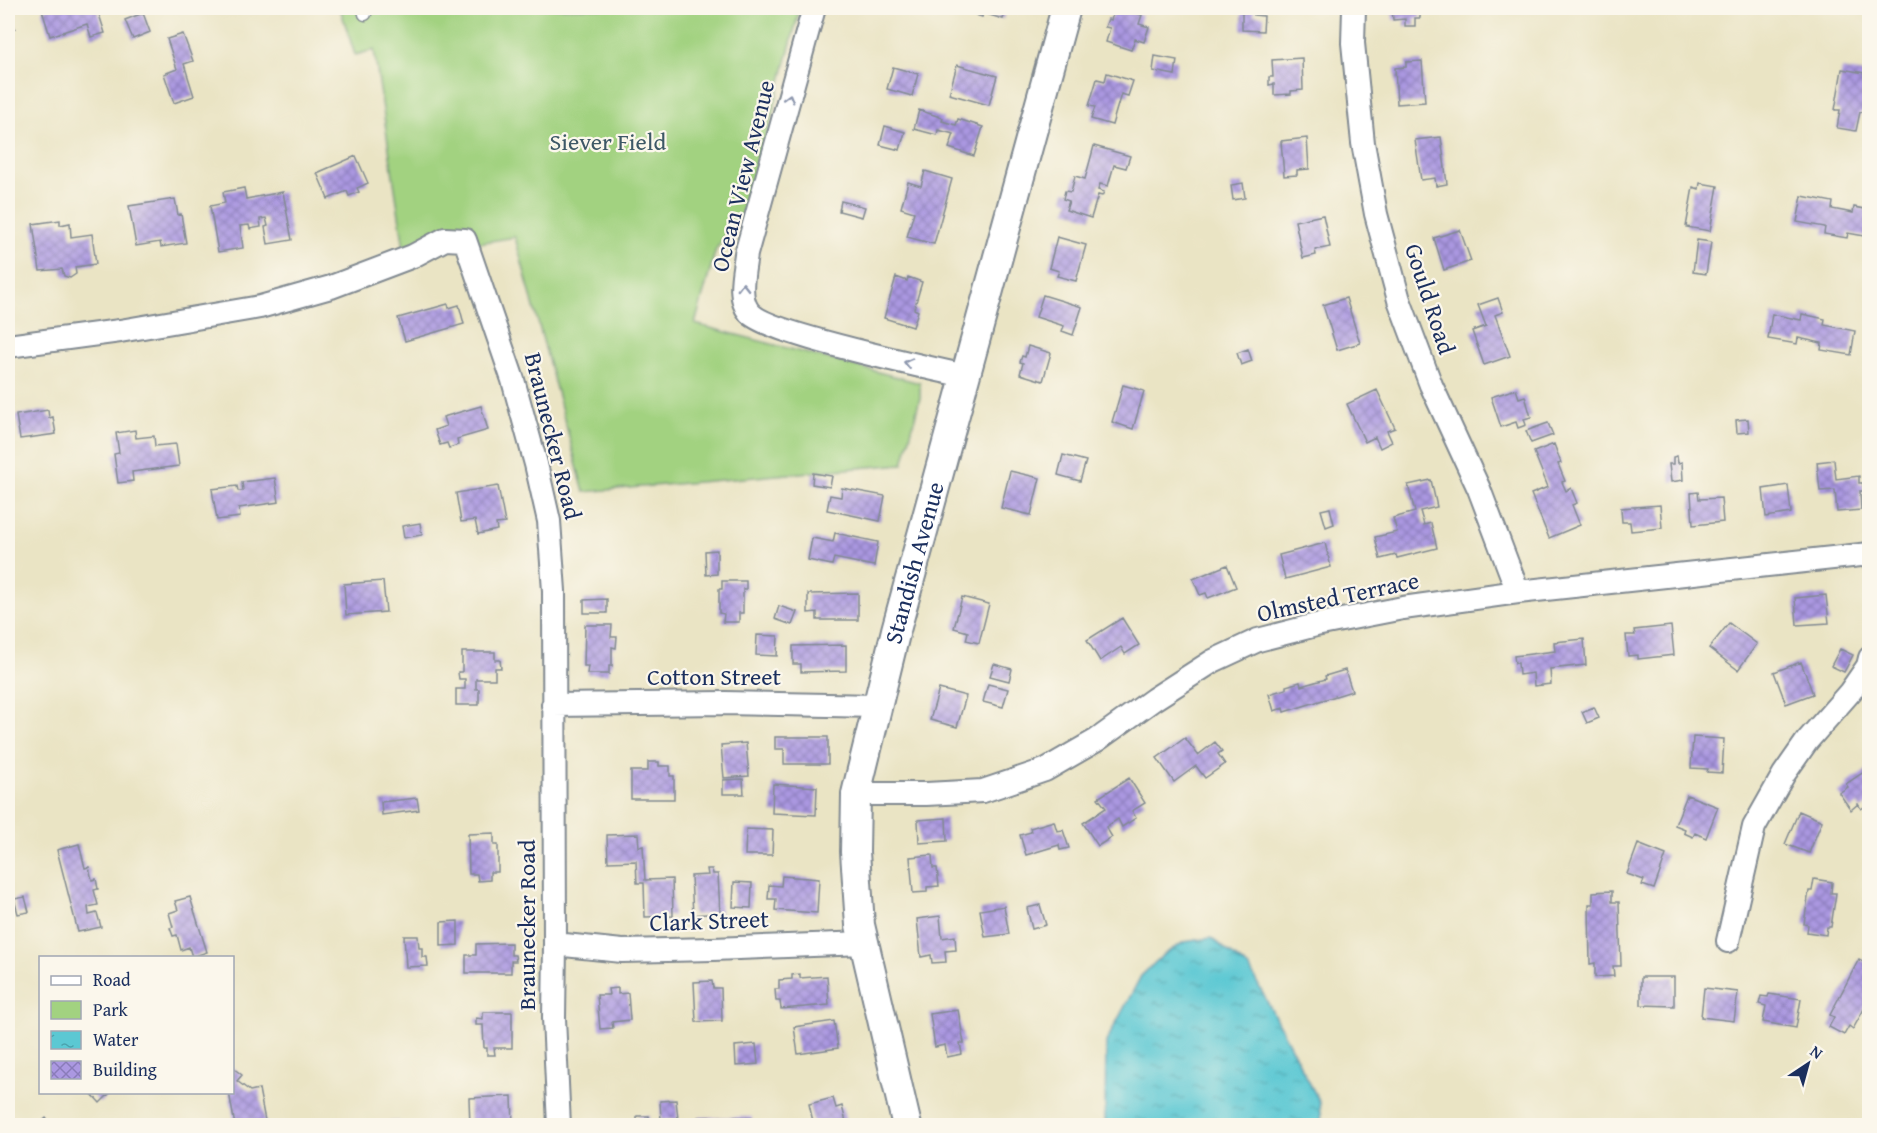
<svg xmlns="http://www.w3.org/2000/svg" width="1877" height="1133" viewBox="0 0 1877 1133" font-family="'Gentium Book Plus',serif">
<style>
.park{fill:#a2d280;stroke:#5e806f;stroke-width:1.5}
.water{fill:url(#water-ripples);stroke:#3b7c98;stroke-width:1.5}
.building{fill:url(#building-cross-hatch)}
.lines{fill:none;stroke-linecap:round;stroke-linejoin:round}
.service-casing{stroke:#828a91;stroke-width:15}
.minor-casing{stroke:#828a91;stroke-width:26}
.tertiary-casing{stroke:#828a91;stroke-width:32}
.service{stroke:#fff;stroke-width:12}
.minor{stroke:#fff;stroke-width:22}
.tertiary{stroke:#fff;stroke-width:28}
.oneway{stroke:#8d97ae}
.labels{text-anchor:middle;stroke-width:4.5;stroke-linejoin:round;paint-order:stroke}
.park-label{font-size:24px;fill:#3d5866;stroke:#fbf7ec}
.street-label{font-size:24px;fill:#1b2f5e;stroke:#fbf7ec}
</style>
<defs>
<pattern id="water-ripples" width="26" height="14" patternUnits="userSpaceOnUse" patternTransform="scale(1.5)"><rect width="26" height="14" fill="#5bc8d3"/><path d="M2 4q2-2 4 0t4 0M15 11q2-2 4 0t4 0" fill="none" stroke="#4aa3ae"/></pattern>
<pattern id="building-cross-hatch" width="8" height="8" patternUnits="userSpaceOnUse" patternTransform="scale(1.5)"><rect width="8" height="8" fill="#ab98e1"/><path d="M0 0l8 8M0 8l8-8" fill="none" stroke="#8a7cba"/></pattern>
</defs>
<rect width="100%" height="100%" fill="#fbf7ec"/>
<filter id="ink" filterUnits="userSpaceOnUse"><feTurbulence type="fractalNoise" baseFrequency=".0167" numOctaves="2"/><feDisplacementMap in="SourceGraphic" scale="12" xChannelSelector="R" yChannelSelector="G"/><feConvolveMatrix kernelMatrix="1 2 1 2 8 2 1 2 1" color-interpolation-filters="sRGB"/></filter>
<filter id="wash" filterUnits="userSpaceOnUse"><feTurbulence type="fractalNoise" baseFrequency=".008" numOctaves="4" result="noise"/><feDisplacementMap in="SourceGraphic" scale="24" xChannelSelector="R" yChannelSelector="G"/><feGaussianBlur stdDeviation="1.35" result="paint"/><feColorMatrix in="noise" values="0 0 0 0 0 0 0 0 0 0 0 0 0 0 0 0 0 1.4 0 .05"/><feComposite in="paint" operator="in"/></filter>
<g filter="url(#wash)">
<rect width="100%" height="100%" fill="#eae4c4"/>
<path class="park" d="M340,8H800L749,204L716,249L695,324L920,383V398L903,464L584,492L515,237L405,255L374,50L355,55Z"/>
<path class="water" d="M1211,938L1250,969L1320,1103L1322,1125H1105L1106,1042L1141,976L1163,955L1184,942Z"/>
<g id="blocks">
<path class="building" d="M8,8L15,28L8,31Z
M50,8H97L105,33L91,37L87,24L50,36L42,10Z
M967,8H1007L1003,19L983,13L982,17L976,15L977,11Z
M1115,8L1142,15L1139,24L1149,27L1144,42L1135,39L1131,50L1106,42L1110,28L1105,27L1108,19L1111,20Z
M1242,8L1254,9V15L1264,16L1263,31L1242,30Z
M1392,8H1420V18H1415V26H1405V19L1393,20Z
M143,13L150,32L133,39L125,20Z
M183,34L193,61L184,64L194,96L174,103L164,74L177,69L167,39Z
M1155,56L1177,60L1175,75L1153,71Z
M1302,58L1303,90L1291,91V94L1274,95V84L1269,85V77H1273L1272,60Z
M1422,61L1425,102L1397,104L1395,68L1406,67V62Z
M957,65L997,76L989,105L949,94Z
M893,67L918,74L912,96L887,89Z
M1842,69L1870,74V101L1867,113L1860,112L1856,131L1837,128L1840,110H1835Z
M1107,73L1133,81L1128,96L1121,94L1112,125L1091,119L1095,107L1089,106L1097,79L1105,81Z
M919,110L943,118L942,121L956,125L958,119L983,127L974,156L949,148L954,134L938,130L937,135L914,129Z
M885,126L905,132L900,150L880,145Z
M1441,137L1447,184L1436,186L1435,178L1421,180L1415,140Z
M1307,138L1309,169L1297,170V175L1284,176L1281,141Z
M1094,146L1130,156L1126,168L1114,165L1108,186L1100,184L1098,190L1104,192L1102,196L1098,195L1091,218L1066,210L1069,201L1063,199L1065,191L1071,192L1075,176L1085,179Z
M356,156L368,183L357,188L359,192L349,196L347,191L328,199L317,173Z
M925,171L952,179L934,244L907,237L914,212L901,208L908,182L921,186Z
M1243,183L1245,198L1233,200L1231,185Z
M1700,183L1718,186L1710,231L1686,227L1693,187L1699,189Z
M244,188L246,199L283,192L292,240L268,244L265,227L268,226L266,218L260,219L261,227L250,229L249,225L240,226L243,248L218,252L210,206L225,203L223,192Z
M1802,196L1833,202L1832,209L1853,213L1854,207L1870,210V237L1848,233L1847,238L1824,234L1825,227L1797,222Z
M175,199L178,215L181,214L186,243L161,247L160,242L136,246L129,206Z
M841,201L865,207L862,217L839,211Z
M1323,215L1330,247L1315,250L1316,255L1303,258L1295,221Z
M60,220V225L70,223L71,237L92,234L96,264L75,267L76,274L70,278L64,276L62,269L40,271L33,224Z
M1460,230L1471,261L1444,270L1434,238Z
M1057,237L1086,245L1076,281L1057,276L1059,271L1049,268Z
M1697,240L1711,242L1706,274L1693,272Z
M896,277L907,281L908,277L922,282L914,309L918,311L913,327L884,318Z
M1043,295L1082,307L1073,335L1062,331L1064,326L1036,317Z
M1346,298L1360,343L1337,350L1323,305Z
M1498,298L1503,312L1495,315L1510,356L1484,365L1472,331L1486,326L1478,305Z
M448,304L449,308L459,305L464,324L405,341L398,318Z
M1772,314L1801,320L1802,314L1825,319L1824,325L1855,331L1851,355L1821,350L1822,343L1798,338L1797,344L1768,339Z
M1028,346L1051,353L1043,381L1020,374L1023,363L1020,362L1022,356L1025,357Z
M1248,349L1252,361L1241,365L1237,353Z
M1123,385L1144,391L1133,429L1112,422Z
M1516,389L1519,398L1525,396L1531,417L1524,419L1526,425L1518,428L1516,422L1501,427L1491,397Z
M1377,390L1395,428L1387,431L1392,442L1380,448L1375,437L1365,442L1347,404Z
M481,406L488,430L457,439L458,445L449,448L447,443L440,445L435,430L446,426L443,417Z
M48,410L49,418L53,417L56,434L20,439L16,415Z
M1748,419L1749,432L1737,433L1736,420Z
M1548,423L1553,435L1531,443L1526,431Z
M135,430L136,438L154,436L155,446L176,444L179,466L132,472L133,481L118,483L114,454L119,453L116,433Z
M1554,444L1561,463L1558,464L1565,481L1562,482L1566,491L1571,488L1577,503L1572,505L1580,525L1549,538L1531,494L1548,487L1534,452Z
M1063,455L1086,461L1080,481L1058,475Z
M1677,456L1678,463L1682,462L1683,480L1671,482L1669,464H1673V457Z
M1834,460L1836,479L1859,476V483H1863L1864,491H1860L1861,510L1837,512L1835,490L1820,491L1817,462Z
M1010,471L1040,478L1031,515L1001,508Z
M813,473L832,476L830,487L812,484Z
M275,478L279,502L239,508L240,517L217,520L212,489L237,486L238,491H243L242,482Z
M1431,480L1437,507L1420,511L1424,525L1431,523L1437,548L1397,558L1396,555L1380,559L1375,537L1397,532L1393,518L1415,512L1408,485Z
M1788,485L1791,513L1766,517L1763,489Z
M498,486L505,523L496,524L497,530L478,534L475,520L461,522L456,493Z
M842,488L885,496L880,521L827,510L830,495L841,497Z
M1698,492L1699,499L1721,498L1723,522L1693,525L1691,493Z
M1660,505L1662,528L1631,531L1630,522H1622L1621,508Z
M1330,508L1334,524L1326,527L1321,510Z
M420,523L422,535L404,538L402,526Z
M835,533L878,542L874,566L834,558L832,565L808,560L812,538L833,542Z
M1325,543L1331,567L1285,579L1279,555Z
M717,550V574L706,575L705,551Z
M1227,565L1236,587L1208,598L1206,593L1200,595L1193,579Z
M383,581L386,612L346,615L344,584Z
M722,581H746V589H743V613H739V622H723L724,614L719,613V589H722Z
M858,593V620H817V612L808,613V594Z
M1826,595L1829,623L1797,625L1795,598Z
M962,597L989,604L979,643L966,640L968,632L954,628Z
M607,599V613H584V600Z
M779,606L797,612L792,625L775,619Z
M1122,618L1139,645L1125,654L1121,647L1100,661L1087,640Z
M1729,623L1757,644L1738,670L1709,648Z
M585,625H612L611,637H617L616,648L612,647V666H609V674H587L588,666H584Z
M1671,626L1674,655L1638,659V655L1628,656L1626,635H1635L1634,630Z
M757,635L778,636L777,656L756,655Z
M1584,639L1586,665L1550,669L1551,684L1534,686L1533,673L1519,675L1518,663H1515L1514,656L1555,651L1554,642Z
M846,645V671L801,672V664H793V646Z
M1840,649L1853,655L1844,672L1831,666Z
M462,652H495V660H500L501,668H495V679H476V689H479V705H456V689H465V679H459L458,672H462Z
M1801,662L1813,694L1786,704L1774,672Z
M994,664L1012,669L1009,681L990,676Z
M1345,670L1352,691L1284,712L1283,708L1274,711L1269,694L1286,689V686L1300,682L1301,686L1326,679L1325,676Z
M988,684L1008,689L1003,707L983,702Z
M939,689L966,696L957,727L930,720Z
M1594,707L1599,718L1587,723L1582,712Z
M775,737H828V764H784V749H775Z
M1693,737L1724,739L1722,773L1707,772L1708,769L1691,768Z
M1185,738L1198,755L1215,742L1222,751L1218,754L1225,764L1205,778L1196,766L1174,782L1157,758Z
M746,743L749,776L724,778L721,745Z
M648,762H659V766H670V776H674V799H631V771H648Z
M1870,768V803L1861,809L1858,804L1851,810L1839,793L1848,787L1846,784Z
M1129,778L1145,803L1132,811L1136,818L1122,827L1118,819L1106,827L1112,837L1098,846L1083,823L1106,808L1098,798Z
M743,779L744,794H723V780Z
M773,784L817,787L816,815L772,813Z
M1687,795L1718,807L1706,838L1695,833L1693,837L1684,833L1685,829L1675,825Z
M417,798L419,810L382,815L381,802Z
M1799,811L1822,821L1809,853L1785,844Z
M946,818L947,841L919,843L918,820Z
M1054,821L1057,831L1063,830L1069,848L1060,850L1059,845L1026,855L1020,835L1031,832L1030,828Z
M746,829L773,830L772,855H745Z
M494,833V845H498V872H490V880L478,881L477,874H469L468,834Z
M638,834L639,847L643,846L645,880L672,879L673,916L645,917L644,883H637L636,861L608,862L607,835Z
M79,844L85,868L89,867L92,880L96,879L98,889L94,890L98,905L88,907L89,915L97,913L101,927L78,932L57,850Z
M1638,844L1666,855L1654,889L1642,885L1644,880L1627,874Z
M932,855L933,868H937L939,886L927,887V892L913,893L910,857Z
M707,869H712L713,874H718L720,913L693,915L691,876L708,875Z
M782,876L819,879L817,913L775,910L776,899H768L769,885L781,886Z
M1814,879L1832,882L1831,893H1836L1831,927H1827L1826,935L1807,932L1808,925L1804,924L1809,891H1812Z
M734,882L752,883L751,908L733,907Z
M1612,891V902H1619L1621,966H1613L1614,976L1595,977V963L1590,964L1589,904H1593V892Z
M25,897L29,912L18,914L14,899Z
M190,897L207,952L192,957L189,947L181,950L177,935L173,936L170,928L173,927L169,913L178,910L175,901Z
M1040,905L1046,925L1032,929L1027,908Z
M1004,906L1009,934L985,937L980,910Z
M940,916L942,938L955,936L956,950L945,951L946,962L932,963L931,955L921,957L917,919Z
M458,921V945L441,946V922Z
M404,936H418L419,948H422V957H427L428,966L406,967Z
M511,943V955H515L516,961H511V973H466V955H476V944Z
M1870,950V998L1853,1029L1849,1026L1844,1035L1829,1027L1834,1017L1830,1015L1859,959L1864,962Z
M800,974V978L827,976L829,1005L781,1009L780,1001H776L775,989H779V980L792,979V975Z
M1641,977H1674V1006L1641,1005Z
M712,981L713,988H721L722,1021L696,1022L694,982Z
M618,988V994L628,993L630,1020L612,1022L613,1028L600,1029L597,995H609L608,989Z
M1704,988L1738,992L1734,1021L1701,1017Z
M1769,994L1801,999L1796,1028L1763,1022L1766,1006L1759,1004L1761,996L1768,997Z
M958,1010L964,1043H960L962,1054L947,1057L945,1045L935,1047L930,1014Z
M483,1012H512V1048H494L495,1055H487V1048H484L483,1025H476V1018L483,1019Z
M834,1021L838,1048L798,1054L794,1027Z
M756,1044L758,1064L736,1066L735,1046Z
M232,1067L242,1075L237,1081L250,1091L259,1089L266,1126H235L229,1092H232Z
M90,1092H111L100,1103Z
M512,1096L513,1126H470L469,1098Z
M833,1098L836,1108L842,1106L847,1126H814L809,1104Z
M676,1100L678,1119L661,1120L660,1101Z
M637,1116H649V1121H659V1126H619V1123L637,1122Z
M698,1117H752V1126H698Z
M46,1118L52,1126H37Z
M399,1121V1126H375V1123Z"/>
</g>
</g>
<g filter="url(#ink)">
<use href="#blocks" fill-opacity="0" stroke="#828a91" stroke-width="1.5"/>
<g class="lines">
<g class="service-casing">
<path id="service" d="M364,8L365,14"/>
</g>
<g class="minor-casing">
<path id="minor" d="M814,8L746,254C744,271 737,297 749,312C765,333 930,368 965,376
M1354,8L1353,43L1363,143L1376,214L1399,300L1431,385L1479,489L1518,592
M8,346L120,331L260,307L331,287L413,256L445,239L465,240L513,380L536,464L549,521L554,591L555,944L554,1018L559,1126
M553,705L725,703L876,706
M856,794H926L983,791L1045,770L1097,740L1154,699L1213,661L1258,640L1316,625L1403,608L1518,592L1870,554
M1728,941L1754,827L1784,774L1807,741L1850,692L1868,666L1870,658
M555,944L622,951L713,949L864,943"/>
</g>
<g class="tertiary-casing">
<g id="tertiary">
<path id="s1" d="M907,1126L860,925L855,852L856,794L896,630L1066,8"/>
</g>
</g>
<use href="#service" class="service"/>
<use href="#minor" class="minor"/>
<use href="#tertiary" class="tertiary"/>
</g>
<defs><path id="oneway-chevron" d="M-2-3.5L2.5 0L-2 3.5" fill="none" stroke-width="1.6" stroke-linecap="round" stroke-linejoin="round" transform="scale(1.5)"/></defs>
<g class="oneway">
<use href="#oneway-chevron" transform="translate(789 98) rotate(-74)"/>
<use href="#oneway-chevron" transform="translate(743 287) rotate(-91)"/>
<use href="#oneway-chevron" transform="translate(908 363) rotate(-167)"/>
</g>
</g>
<g class="labels">
<g class="park-label">
<text x="608" y="150">Siever Field</text>
</g>
<g class="street-label">
<text transform="translate(743 176) rotate(-76)" y="8">Ocean View Avenue</text>
<text transform="translate(1430 299) rotate(72)" y="8">Gould Road</text>
<text transform="translate(553 436) rotate(76)" y="8">Braunecker Road</text>
<text dy="8" stroke="none"><textPath href="#s1" startOffset="576">Standish Avenue</textPath></text>
<text transform="translate(1338 597) rotate(-12)" y="8">Olmsted Terrace</text>
<text x="714" y="685">Cotton Street</text>
<text transform="translate(709 921) rotate(-2)" y="8">Clark Street</text>
<text transform="translate(527 925) rotate(-90)" y="8">Braunecker Road</text>
</g>
</g>
<rect width="1877" height="1133" fill="none" stroke="#fbf7ec" stroke-width="30"/>
<rect x="39" y="956" width="195" height="138" fill="#fbf7ec" stroke="#a1a7b3" stroke-width="1.5"/>
<rect x="51" y="976" width="30" height="9" fill="#ffffff" stroke="#a1a7b3" stroke-width="1.5"/>
<text x="93" y="986" font-size="18" fill="#1b2f5e">Road</text>
<rect x="51" y="1001" width="30" height="18" fill="#a2d280" stroke="#a1a7b3" stroke-width="1.5"/>
<text x="93" y="1016" font-size="18" fill="#1b2f5e">Park</text>
<rect x="51" y="1031" width="30" height="18" fill="url(#water-ripples)" stroke="#a1a7b3" stroke-width="1.5"/>
<text x="93" y="1046" font-size="18" fill="#1b2f5e">Water</text>
<rect x="51" y="1061" width="30" height="18" fill="url(#building-cross-hatch)" stroke="#a1a7b3" stroke-width="1.5"/>
<text x="93" y="1076" font-size="18" fill="#1b2f5e">Building</text>
<g transform="translate(1808 1064) rotate(36)" stroke="#fbf7ec" stroke-width="4.5" paint-order="stroke">
<path d="M0-4.5L10 22L0 15L-10 22Z" fill="#1b2f5e"/>
<text y="-9" font-size="16" font-weight="bold" text-anchor="middle" fill="#1b2f5e">N</text>
</g>
</svg>
